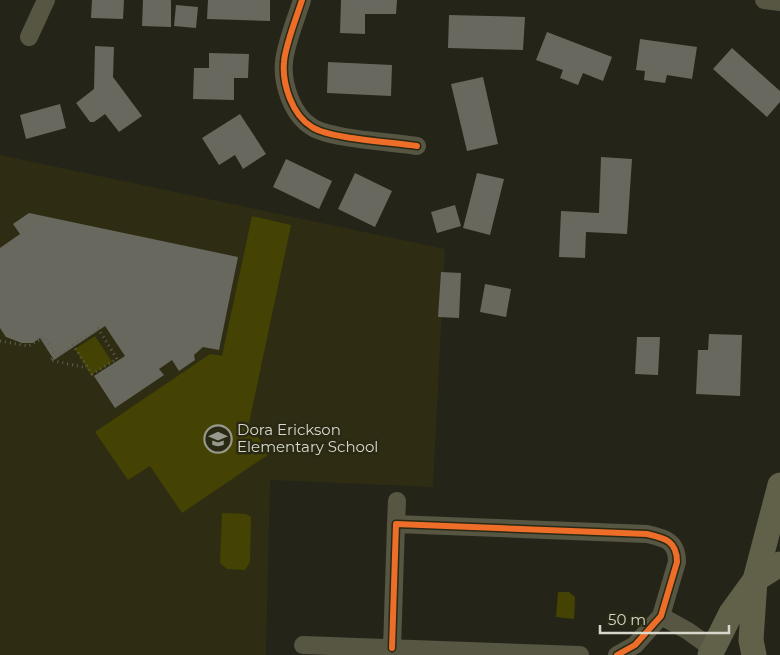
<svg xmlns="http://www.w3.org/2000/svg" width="780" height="655" viewBox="0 0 780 655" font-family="Montserrat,sans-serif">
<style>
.built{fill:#2e2d13}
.green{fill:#454303}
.building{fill:#68685e}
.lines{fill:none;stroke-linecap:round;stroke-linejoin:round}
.path{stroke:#5f5f51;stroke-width:3;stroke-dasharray:1 4;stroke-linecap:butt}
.minor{stroke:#575643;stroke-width:18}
.secondary{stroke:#616048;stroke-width:25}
.cycleway-casing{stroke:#292914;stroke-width:9}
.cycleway{stroke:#ee6e29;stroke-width:6}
.labels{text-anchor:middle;stroke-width:5;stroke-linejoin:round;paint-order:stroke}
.poi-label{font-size:15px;fill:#d7d8cb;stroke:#292914;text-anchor:start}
</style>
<rect width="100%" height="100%" fill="#242419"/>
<path class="built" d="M0,155L445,249L433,487L270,480L266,655H0Z"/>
<path class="green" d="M252,216L291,225L249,423L269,454L182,513L150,466L128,480L95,432L210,354L222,356Z
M95,336L112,362L91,375L75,349Z
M222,513L246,514L251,517L250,562L245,570L227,569L220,563Z
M558,592H569L575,597L574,619L556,617Z"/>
<path class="building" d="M92,0H124L123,19L91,18Z
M143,0H171V27L142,26Z
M208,0H270V21L207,19Z
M341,0H397L396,14H365V34L340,33Z
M176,5L198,7L196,28L174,26Z
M449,15L525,17L523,50L448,48Z
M547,32L612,57L603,81L583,73L578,85L560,78L563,70L536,60Z
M640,39L697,47L692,79L667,75L665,83L644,80L645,71L636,70Z
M95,46L114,47L113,77L142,116L119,132L105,114L94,122H90L76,103L94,89Z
M732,48L780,91V102L767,117L713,69Z
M209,53L249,54L248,78H234V100L193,99L194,68H209Z
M328,62L392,65L391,96L327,93Z
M483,77L498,144L467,151L451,84Z
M60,104L66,128L26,139L20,115Z
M240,114L266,154L243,169L235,155L219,165L202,138Z
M601,157L632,159L627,234L586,232L585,258L559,257L561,211L599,213Z
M286,159L332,181L319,209L273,187Z
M355,173L392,191L375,227L338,209Z
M477,173L504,179L490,235L463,228Z
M455,205L461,226L437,233L431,212Z
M29,213L238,257L219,350L203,347L194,355L195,360L179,371L172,360L159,369L164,375L115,408L94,376L125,356L105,326L54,360L40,338L33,343H22L6,337L0,328V248L20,234L13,224Z
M441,272L461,273L459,318L438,317Z
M485,284L511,289L506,317L480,312Z
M709,334L742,335L740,396L696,394L698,350H708Z
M637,337H660L658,375L635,374Z"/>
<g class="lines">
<path class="path" d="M98,328L117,359L92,374L73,345Z
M0,341L28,346L45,337L56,356
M73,345L50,360L87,368"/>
<path class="minor" d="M302,0C297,16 285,46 284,62C282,84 292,115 312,127C330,139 393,142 417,146
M764,0L780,2
M29,37L46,0
M396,524L397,501
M661,616L688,631L713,649
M303,645L580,655
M392,648L396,524L647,534C665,538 677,541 677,562L661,616L635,645L617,655"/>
<path class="secondary" d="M710,655L731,613L755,580L780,564
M754,655L751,640L755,580L780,485"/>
<g class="cycleway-casing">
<path id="cycleway" d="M302,0C297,16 285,46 284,62C282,84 292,115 312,127C330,139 393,142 417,146
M392,648L396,524L647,534C665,538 677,541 677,562L661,616L635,645L617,655"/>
</g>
<use href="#cycleway" class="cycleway"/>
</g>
<defs>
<g id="school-ring" transform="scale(1.4375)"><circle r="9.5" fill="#292914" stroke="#98998d" stroke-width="1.5"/><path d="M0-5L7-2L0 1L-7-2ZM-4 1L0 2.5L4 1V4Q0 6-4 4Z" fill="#98998d"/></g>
</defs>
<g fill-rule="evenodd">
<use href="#school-ring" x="218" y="439"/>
</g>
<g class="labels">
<g class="poi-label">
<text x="237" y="435">Dora Erickson<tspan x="237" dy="17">Elementary School</tspan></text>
</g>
</g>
<path d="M600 625v8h129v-8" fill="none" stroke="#d7d8cb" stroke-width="2.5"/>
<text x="608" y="625" font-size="15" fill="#d7d8cb" stroke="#292914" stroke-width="4" paint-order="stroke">50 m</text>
</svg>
